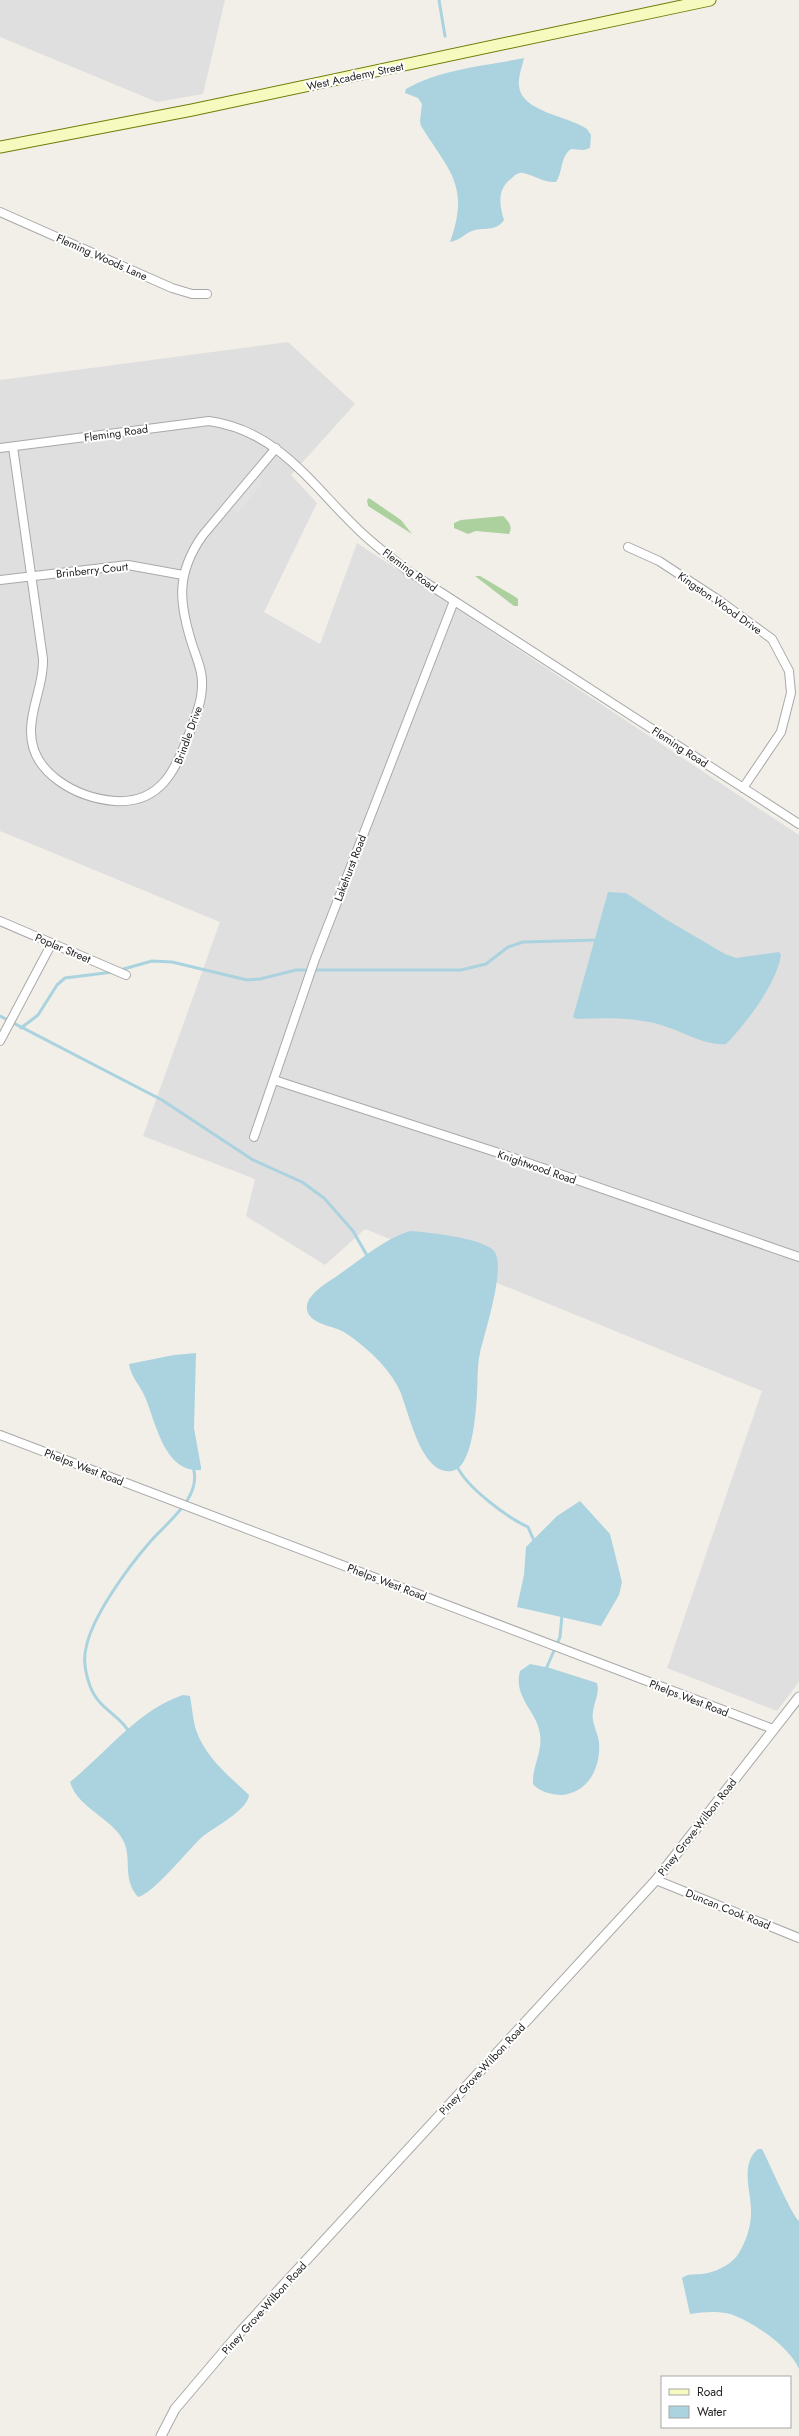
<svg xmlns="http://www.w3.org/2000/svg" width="799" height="2436" viewBox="0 0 799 2436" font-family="Jost,sans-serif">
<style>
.residential{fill:#e0dfdf}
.forest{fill:#add19e}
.parking{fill:#e2e2e2}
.water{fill:#aad3df}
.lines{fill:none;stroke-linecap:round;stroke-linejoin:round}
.stream{stroke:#aad3df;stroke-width:3}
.minor-casing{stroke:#a9a9a9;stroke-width:10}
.tertiary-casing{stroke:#a9a9a9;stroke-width:11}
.secondary-casing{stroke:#707d05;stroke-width:13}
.minor{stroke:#fff;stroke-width:8}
.tertiary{stroke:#fff;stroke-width:9}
.secondary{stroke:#f7fabf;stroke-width:11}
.labels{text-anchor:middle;stroke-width:4;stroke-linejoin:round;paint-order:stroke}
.street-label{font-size:11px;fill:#222;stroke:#fff}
</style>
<rect width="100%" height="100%" fill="#f2efe9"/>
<path class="residential" d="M0,0H225L203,94L157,102L0,37Z
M288,342L355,404L291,475L317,503L264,612L320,644L357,543L799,835V1682L777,1711L667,1668L762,1391L365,1229L325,1265L246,1216L255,1179L143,1136L220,922L0,831V380Z"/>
<path class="forest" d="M369,498L401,520L412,534L368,506L367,500Z
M503,516C509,522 513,526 509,534L476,531L468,534L454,528V523L461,520Z
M475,576H480L514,596L518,599V606H514Z"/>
<path class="parking" d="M259,476L263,483L239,512L231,510Z"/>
<path class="water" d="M524,58C522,67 518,77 519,86C521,112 569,116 587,129L591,135L590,148L584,150L571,149C560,157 563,172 556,182C544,183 534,175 523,173C519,172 515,175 512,178C497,189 499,204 504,220C496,232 483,227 472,231C464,234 461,240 450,242C470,186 450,172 421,126L420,121L422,104L418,98L405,93L406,89C440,69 485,66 524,58Z
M608,892L626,893L667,920L725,954L736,958L779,952L781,955C777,983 746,1024 726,1044C704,1046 682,1031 661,1025C633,1017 605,1018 576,1019L573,1017Z
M410,1231C427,1232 481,1238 493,1250C508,1263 484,1334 480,1353C477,1366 478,1380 477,1394C476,1410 473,1468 452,1471C421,1476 409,1412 400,1391C389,1367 365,1346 344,1332C334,1326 314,1325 308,1313C301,1297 327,1283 337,1276C360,1260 384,1239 410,1231Z
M196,1353L194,1428L201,1467V1470C164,1473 156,1422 145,1397C140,1385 131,1377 129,1364L174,1355Z
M580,1501L610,1534L622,1582L619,1595L601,1626L517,1607L524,1575L526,1547L557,1516Z
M530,1664L550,1668L597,1683C600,1693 594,1702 593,1712C591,1722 598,1733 599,1742C601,1768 588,1793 561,1795C552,1795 538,1791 533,1784C532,1767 543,1751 540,1734C537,1711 513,1698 520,1671Z
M183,1695L190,1696C192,1707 193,1720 196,1730C206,1758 229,1776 249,1795C248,1810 213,1828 202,1837C188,1850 153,1894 138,1897C122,1878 132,1860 124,1842C112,1817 78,1809 70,1782C106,1753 139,1709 183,1695Z
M758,2149H762C769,2162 791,2214 799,2221V2369C790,2347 752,2321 730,2314C717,2311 704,2312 690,2314L682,2278C688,2273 695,2275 702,2274C714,2273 730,2265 737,2256C745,2244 751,2228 751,2213C752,2193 739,2165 758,2149Z"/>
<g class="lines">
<path class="stream" d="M439,0L445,36
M120,970L152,961L172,962L247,980L260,979L296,970H461L486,964L508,947L523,942L598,940
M0,1016L162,1100L253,1160L302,1182L324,1198L353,1231L369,1259
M21,1028L38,1015L57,985L65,978L113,972
M457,1466C466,1487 508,1518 528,1527L535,1543
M546,1669L560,1637L562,1615
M129,1732C119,1714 99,1710 90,1686C86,1675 83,1660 86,1648C92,1616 129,1566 150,1542C167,1522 203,1497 193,1467"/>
<g class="minor-casing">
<path id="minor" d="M0,212L172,288L192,294H207
M13,447L43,659C44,684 31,706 31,730C30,774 78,798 115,801C161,804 176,769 189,734C195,718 202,702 202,685C203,672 197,659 193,647C179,604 175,574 203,535L276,448
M0,448L209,421C281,431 314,489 363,534C377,547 393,559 408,571L799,824
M628,547L659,561L720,601L772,639L789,671L791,693L781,732L743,788
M0,580L128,565L183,575
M0,921L126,975
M0,1041L52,943
M274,1080L505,1155L799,1257
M254,1137L315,959L454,601
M0,1435L773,1729
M656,1880L799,1938"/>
</g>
<g class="tertiary-casing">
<path id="tertiary" d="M161,2436L175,2409L242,2330L656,1880L799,1697"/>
</g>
<g class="secondary-casing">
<path id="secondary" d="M0,147L192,110L710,0"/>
</g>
<use href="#minor" class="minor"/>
<use href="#tertiary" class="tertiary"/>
<use href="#secondary" class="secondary"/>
</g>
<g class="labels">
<g class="street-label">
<text transform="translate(355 76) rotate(-12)" y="4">West Academy Street</text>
<text transform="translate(102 257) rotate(24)" y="4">Fleming Woods Lane</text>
<text transform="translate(116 433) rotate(-8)" y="4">Fleming Road</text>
<text transform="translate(92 570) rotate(-6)" y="4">Brinberry Court</text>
<text transform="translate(410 570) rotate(36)" y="4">Fleming Road</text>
<text transform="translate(720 603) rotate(35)" y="4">Kingston Wood Drive</text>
<text transform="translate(188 735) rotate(-70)" y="4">Brindle Drive</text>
<text transform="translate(680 747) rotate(33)" y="4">Fleming Road</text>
<text transform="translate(350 868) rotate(-69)" y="4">Lakehurst Road</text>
<text transform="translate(63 948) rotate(23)" y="4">Poplar Street</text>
<text transform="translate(537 1167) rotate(19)" y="4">Knightwood Road</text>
<text transform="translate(84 1467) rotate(21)" y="4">Phelps West Road</text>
<text transform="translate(387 1582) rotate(21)" y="4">Phelps West Road</text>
<text transform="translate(689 1698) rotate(21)" y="4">Phelps West Road</text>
<text transform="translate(697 1827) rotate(-52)" y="4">Piney Grove-Wilbon Road</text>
<text transform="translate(728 1909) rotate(22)" y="4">Duncan Cook Road</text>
<text transform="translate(482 2069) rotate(-47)" y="4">Piney Grove-Wilbon Road</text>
<text transform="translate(264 2308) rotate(-48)" y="4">Piney Grove-Wilbon Road</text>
</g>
</g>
<rect x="661" y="2376" width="130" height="52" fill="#ffffff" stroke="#a7a7a7"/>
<rect x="669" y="2389" width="20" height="6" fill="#f7fabf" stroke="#a7a7a7"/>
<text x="697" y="2396" font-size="12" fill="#222222">Road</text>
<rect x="669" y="2406" width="20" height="12" fill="#aad3df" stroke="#a7a7a7"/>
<text x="697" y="2416" font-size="12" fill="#222222">Water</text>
</svg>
